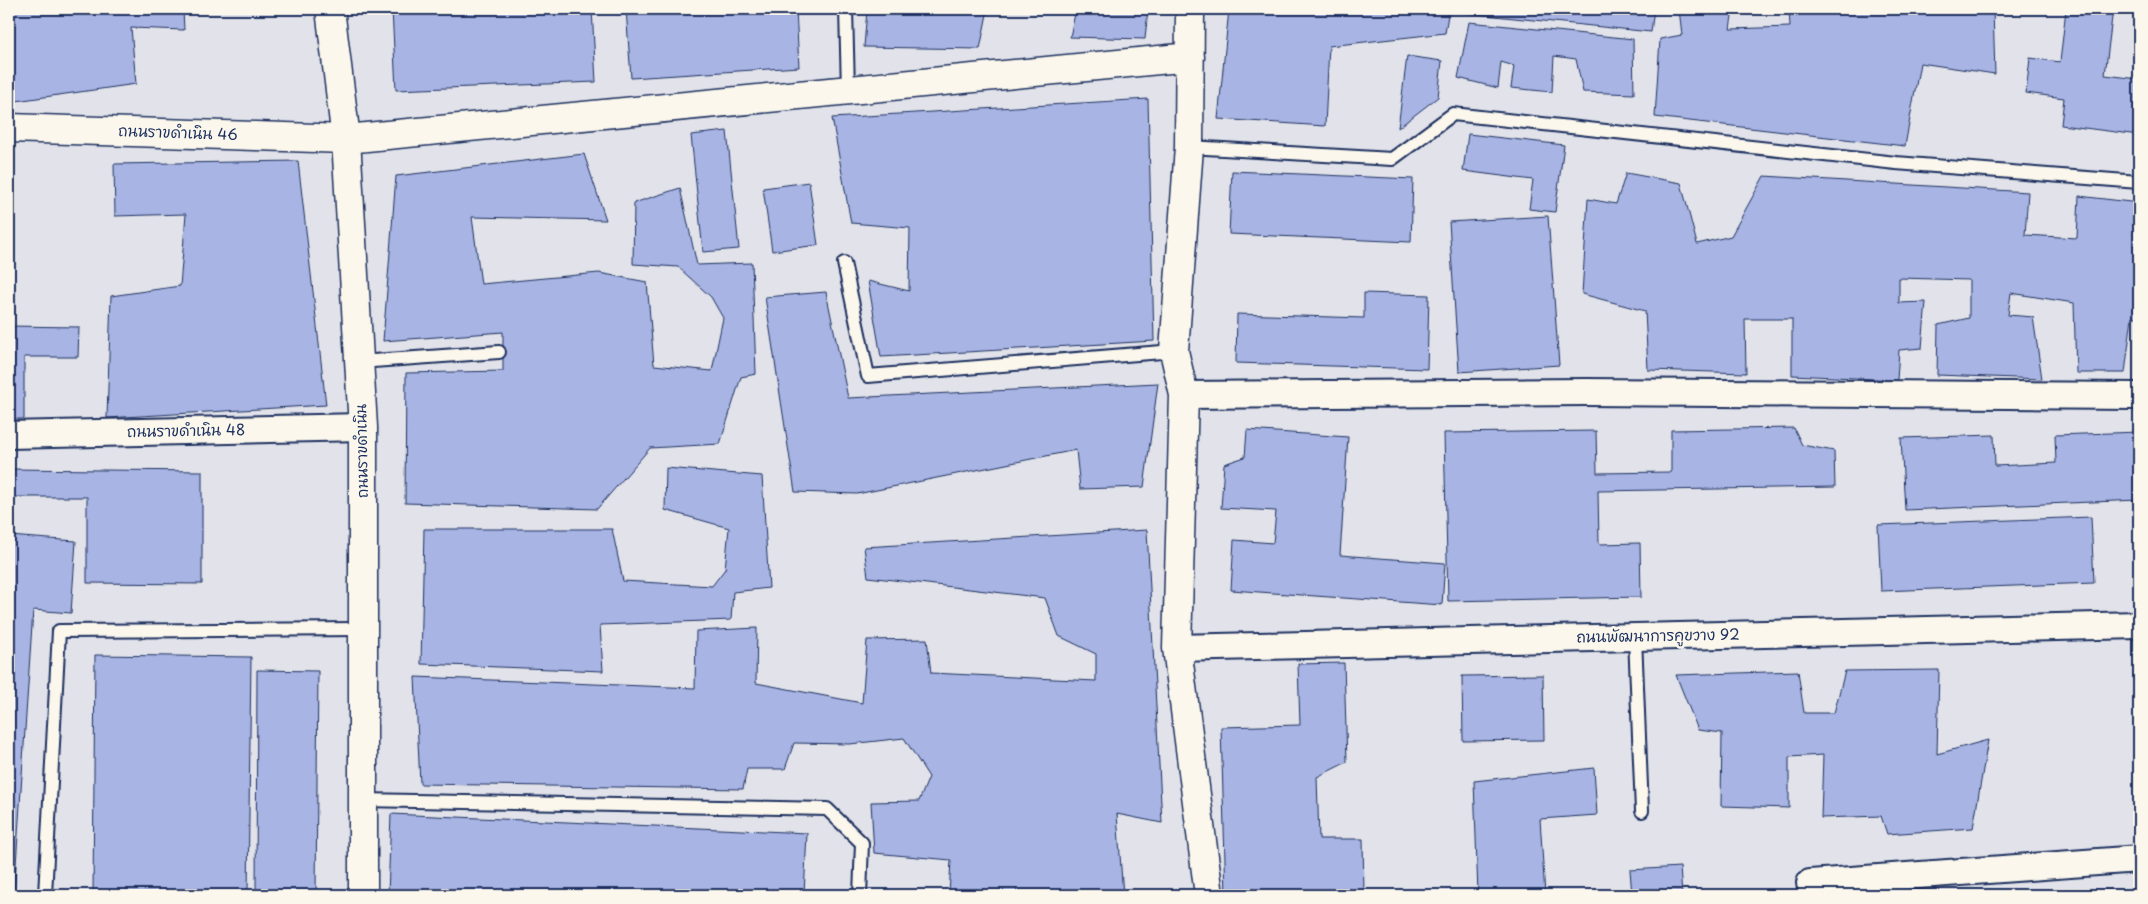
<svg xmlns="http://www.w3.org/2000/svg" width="2148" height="904" viewBox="0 0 2148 904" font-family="'Playpen Sans','Playpen Sans Thai',sans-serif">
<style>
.building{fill:#a8b4e4;stroke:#1b2f5e}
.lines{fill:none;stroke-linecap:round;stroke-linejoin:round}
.service-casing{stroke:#1b2f5e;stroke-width:16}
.minor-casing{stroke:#1b2f5e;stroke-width:30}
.tertiary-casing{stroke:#1b2f5e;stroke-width:31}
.secondary-casing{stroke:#1b2f5e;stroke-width:31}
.service{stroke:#fbf7ec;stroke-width:12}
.minor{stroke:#fbf7ec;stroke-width:26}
.tertiary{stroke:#fbf7ec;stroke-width:28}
.secondary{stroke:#fbf7ec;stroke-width:28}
.labels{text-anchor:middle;stroke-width:5;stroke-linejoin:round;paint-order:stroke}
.street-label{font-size:15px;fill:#1b2f5e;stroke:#fbf7ec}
</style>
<rect width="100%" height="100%" fill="#e2e3ea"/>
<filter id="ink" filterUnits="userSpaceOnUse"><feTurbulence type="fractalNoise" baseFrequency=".02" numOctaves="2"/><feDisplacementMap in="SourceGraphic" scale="10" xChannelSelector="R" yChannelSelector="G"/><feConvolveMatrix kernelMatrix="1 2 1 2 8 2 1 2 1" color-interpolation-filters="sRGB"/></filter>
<g filter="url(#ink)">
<path class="building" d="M9,9H183L184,30L131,28L136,84L9,102Z
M392,9H592L596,82L396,90Z
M626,9H796L799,67L631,78Z
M867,9H988L980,49L864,47Z
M1076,9H1148L1145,39L1070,37Z
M1229,9H1449L1445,33L1329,46L1325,126L1218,119Z
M1466,9H1654L1651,32L1465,13Z
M1679,9H1733L1730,29L1790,27L1789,9H1993L1995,74L1920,63L1905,146L1655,117L1660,39L1682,35Z
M2066,9H2113L2105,75L2139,79V135L2061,125L2064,98L2026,93L2030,58L2060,62Z
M1469,22L1633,39L1634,94L1583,92L1576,59L1554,56L1552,92L1511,88L1514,66L1501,62L1498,88L1458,78Z
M1407,56L1442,61L1438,97L1398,128Z
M1148,99L1154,341L881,357L868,281L909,291L910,228L851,223L832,118Z
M727,131L739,249L703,252L691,135Z
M1468,134L1564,145L1555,212L1529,209L1533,180L1463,171Z
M584,154L606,220L472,217L481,284L599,273L647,282L654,365L712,371L723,318L711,297L678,267L633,264L634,203L680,188L697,265L752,263L756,374L741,377L720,444L650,448L597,509L405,503L406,373L503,371V332L383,341L396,176Z
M298,161L326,405L107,418L111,296L180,286L186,214L115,216L114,164Z
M1232,171L1413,179L1411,242L1229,234Z
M1626,173L1681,183L1697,244L1731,236L1764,176L2028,192L2025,235L2077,238L2079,196L2139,203V317H2132L2125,373H2076L2074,303L2011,293L2008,315L2033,317L2042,379L1937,375L1938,325L1969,318V280L1899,278V303L1926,302L1922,348L1899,350L1897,380L1792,375V319H1745L1746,373L1648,370L1645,311L1582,294L1588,199L1616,204Z
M809,182L818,245L772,251L763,188Z
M1548,216L1559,365L1459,372L1449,222Z
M826,292L848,398L1158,383L1144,487L1080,489L1076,450L857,494L795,492L765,297Z
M1364,293L1429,295L1427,369L1236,363L1237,314L1364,318Z
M9,326L79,327L78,357H24V419H9Z
M1794,428L1802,445L1834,451L1835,487L1598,491L1599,544L1640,543L1641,597L1448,601L1444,433L1596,431L1597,473L1671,472V430Z
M1247,430L1348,437L1340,555L1445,563L1442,605L1231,590L1234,540L1273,543L1276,511L1221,508L1224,464L1245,457Z
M2139,432V500L1905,510L1901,438L1994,435L1995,466L2056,463L2055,435Z
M666,468L762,476L769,588L733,592L731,620L600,625L603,671L421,664L424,529H612L623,581L712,586L725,569L729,528L665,510Z
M9,469L202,471V584L87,583V497H9Z
M2091,517L2094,583L1881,591L1878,525Z
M1147,530L1162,823L1117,814L1123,895H949L951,860L874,853L871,802L919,801L929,777L904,738L850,744L794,743L785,769H747L743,789L420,784L415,677L695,688L696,631L757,628L756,683L862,703L867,640L927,639L931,673L1096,681V654L1059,636L1045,598L868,577L864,547Z
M9,536L76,541L71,613L33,610L14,895H9Z
M95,655L251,657L248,895H93Z
M1344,663L1347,762L1317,777L1319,839H1363L1364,895H1226L1221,727L1300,725L1298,664Z
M257,670L318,671L316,895H256Z
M1939,670L1937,754L1988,740L1973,828L1887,834L1881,816L1821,818L1823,755L1789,757V808L1721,806L1722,733L1698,730L1676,675L1798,671L1804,713H1834L1845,671Z
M1543,675L1544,740L1463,741L1462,676Z
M1594,768L1597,815L1540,819L1545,895H1478L1474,781Z
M391,814L807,833L804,895H388Z
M1680,867L1682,895H1632L1630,870Z
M2095,890H2139V895H2096Z"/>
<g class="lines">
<g class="service-casing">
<path id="service" d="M846,9L848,90
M1189,147L1392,159L1453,114L1896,163L2139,182
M844,263L868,376L1174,351
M359,362L499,352
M1635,637L1642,811
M363,800L827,809L862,843L860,895
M45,895L59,631L363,629"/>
</g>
<g class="minor-casing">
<path id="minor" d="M1184,395L1586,392L2139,396
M9,435L363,427
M1177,648L2139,625
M1810,883L2139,859"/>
</g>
<g class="tertiary-casing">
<path id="tertiary" d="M1190,9L1189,147L1174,351L1184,395L1177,648L1209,895
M9,128L346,139L1190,57"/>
</g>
<g class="secondary-casing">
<path id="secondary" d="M330,9L346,139L363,427V895"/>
</g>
<use href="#service" class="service"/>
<use href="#minor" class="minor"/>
<use href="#tertiary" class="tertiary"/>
<use href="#secondary" class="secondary"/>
</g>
</g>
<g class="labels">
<g class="street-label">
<text transform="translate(178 133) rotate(2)" y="5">ถนนราขดำเนิน 46</text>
<text transform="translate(186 431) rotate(-1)" y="5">ถนนราขดำเนิน 48</text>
<text transform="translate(362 451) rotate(-91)" y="5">ถนนราขดำเนิน</text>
<text transform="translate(1658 636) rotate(-1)" y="5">ถนนพัฒนาการคูขวาง 92</text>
</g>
</g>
<rect width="2148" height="904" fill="none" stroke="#fbf7ec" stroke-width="30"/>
<rect x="15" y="15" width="2118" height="874" fill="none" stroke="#1b2f5e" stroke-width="2" filter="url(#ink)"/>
</svg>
